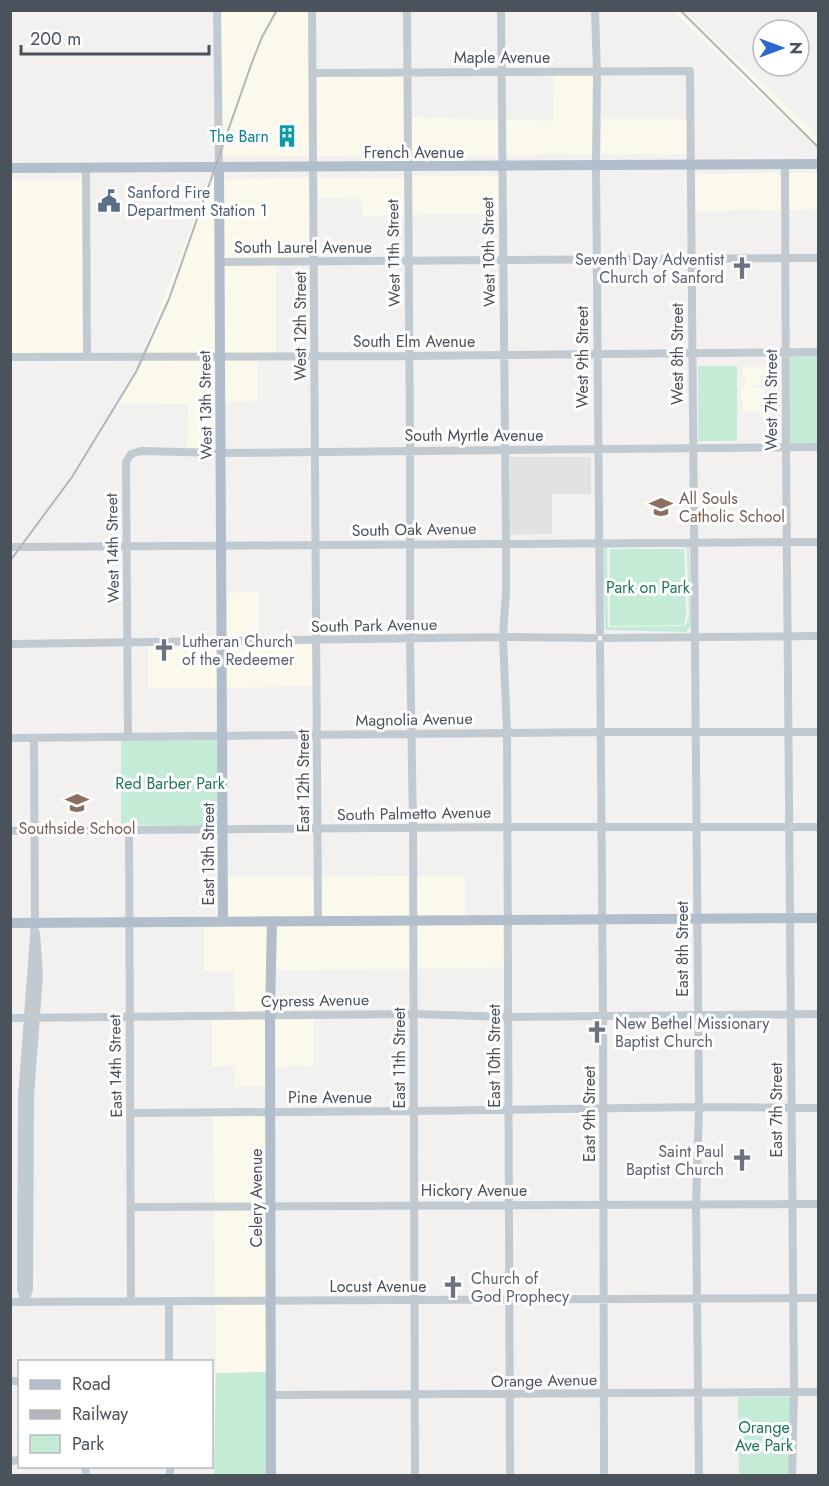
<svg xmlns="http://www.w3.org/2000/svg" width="829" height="1486" viewBox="0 0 829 1486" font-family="Jost,sans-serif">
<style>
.commercial{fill:#fbf8ec}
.education{fill:#e3e2e2}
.green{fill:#c3ebd6;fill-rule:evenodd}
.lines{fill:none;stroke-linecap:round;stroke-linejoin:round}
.minor{stroke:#c2cad1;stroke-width:8}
.major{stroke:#b3becc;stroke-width:10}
.rail{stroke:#b3b5ba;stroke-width:2}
.labels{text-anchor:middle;stroke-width:6;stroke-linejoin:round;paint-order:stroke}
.street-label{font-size:16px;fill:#4a525c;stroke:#fff}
.culture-label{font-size:16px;fill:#0d838f;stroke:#fff;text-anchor:end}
.service-label{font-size:16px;fill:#4e5e75;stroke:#fff;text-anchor:start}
.worship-label{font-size:16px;fill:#5b616d;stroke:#fff;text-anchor:start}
.education-label{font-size:16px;fill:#785e54;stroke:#fff;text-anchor:start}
.park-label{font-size:16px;fill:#207852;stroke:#fff}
</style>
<rect width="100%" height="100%" fill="#f2f1f0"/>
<path class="commercial" d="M220,11H309L310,156L222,157Z
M673,11H684L812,130L818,143V149Z
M554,75L594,76L593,154L505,155V120L553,121Z
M404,76V155L317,156V77Z
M411,117L498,120V155H411Z
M601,119H687V154H601Z
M777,173L783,180V210L695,211V181L700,174Z
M789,173H818V209L789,210Z
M411,176H498L499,213L411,215Z
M310,178L311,258L223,259L222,179Z
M318,178H404V215L363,216L362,199L318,198Z
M209,179H215L216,354L143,353Z
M10,180H83V353L11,354Z
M223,265H276V353L224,354Z
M140,360H216L217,449H187L188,404L120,403Z
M224,360H258V401L224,402Z
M743,367H765V375H761V385H755V388H764V412H743L741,387H745V376L742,375Z
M259,592V639H226L225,593Z
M312,644L313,686L226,688V645Z
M219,645L218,688L148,689V646Z
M409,876V918H322V877Z
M417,876H465V917L416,918Z
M227,877H315L314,918H227Z
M503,923L504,967L417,969L416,924Z
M204,924H268L267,1012L235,1013L234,971H204Z
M276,924H409L410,969L275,970Z
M314,1018V1066L274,1067V1019Z
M267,1019V1086L235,1087V1066L212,1067V1020Z
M267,1115L268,1204H214L213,1116Z
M214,1210H268L267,1298L215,1299Z
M215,1305H267V1372L216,1373Z"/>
<path class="education" d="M510,457H591V494H552V534L510,535Z"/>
<path class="green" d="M790,355H818V445H789Z
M698,366H737V441H698Z
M689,545L691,626L686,632L605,630L603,546ZM684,546L687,549L689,614L686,626L608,627L607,548Z
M610,549H684L686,614L684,625L610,626Z
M121,740H218L219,826L121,825Z
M267,1372L268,1475L214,1476L216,1373Z
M738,1397H791L789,1475H739Z"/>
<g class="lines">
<path class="minor" d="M217,10L219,168
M312,10L318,921
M407,10L410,450V640L413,828L415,1476
M501,10L506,543V591L503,637L507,733L510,1476
M595,10L597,73L596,164L600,632
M314,73L690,71L699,1107L696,1206L699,1476
M785,165L786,447L794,1392L792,1476
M86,167L87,357
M219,262L818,258
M10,357L409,356L818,352
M10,547L818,542
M606,638L818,636
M10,644L503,637L594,638
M600,644L603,1015L604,1476
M128,736L126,462L131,454L141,451L221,453L818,447
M10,738L601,732H818
M129,830L131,1302
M10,831L507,827H818
M10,1018L414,1014L508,1017L818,1014
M131,1113L414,1111L699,1107L818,1108
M131,1207L818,1204
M10,1302L818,1298
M25,1302L21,1289L22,1097L35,923L34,738
M25,1302L29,1289L30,1097L39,975L36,933
M169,1302V1362
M10,1381H20
M271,1395L818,1392
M10,1462L20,1459
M85,1466L86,1476
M170,1466V1476"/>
<path class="major" d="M10,168L818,164
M219,168L223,921
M10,923L818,918
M271,1476L270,1015L272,921"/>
<path class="rail" d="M680,10L818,147
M10,561L72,477L136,372L169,299L251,65L262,37L277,10"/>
</g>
<defs>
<g id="building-bare" transform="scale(1.8)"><path d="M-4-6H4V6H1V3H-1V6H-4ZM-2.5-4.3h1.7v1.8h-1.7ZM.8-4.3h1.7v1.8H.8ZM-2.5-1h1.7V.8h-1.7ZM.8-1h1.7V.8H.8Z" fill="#0f9aa8" stroke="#fff" stroke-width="2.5" paint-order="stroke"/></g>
<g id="civic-bare" transform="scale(1.8)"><path d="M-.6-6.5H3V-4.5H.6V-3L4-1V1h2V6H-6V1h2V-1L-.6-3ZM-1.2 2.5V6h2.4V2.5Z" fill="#5c6f8a" stroke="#fff" stroke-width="2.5" paint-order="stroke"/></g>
<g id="church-bare" transform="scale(1.8)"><path d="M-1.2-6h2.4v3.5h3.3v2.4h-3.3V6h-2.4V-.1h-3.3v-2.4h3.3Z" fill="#6b7280" stroke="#fff" stroke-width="2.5" paint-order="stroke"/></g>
<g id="school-bare" transform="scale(1.8)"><path d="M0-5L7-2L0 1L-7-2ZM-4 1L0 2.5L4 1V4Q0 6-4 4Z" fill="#8d6e63" stroke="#fff" stroke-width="2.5" paint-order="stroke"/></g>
</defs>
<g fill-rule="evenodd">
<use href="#building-bare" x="287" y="136"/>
<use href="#civic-bare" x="109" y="201"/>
<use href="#church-bare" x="742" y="268"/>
<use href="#school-bare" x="661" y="507"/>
<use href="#church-bare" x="164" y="650"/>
<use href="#school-bare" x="77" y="803"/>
<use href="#church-bare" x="597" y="1032"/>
<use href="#church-bare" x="742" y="1160"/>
<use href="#church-bare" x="453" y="1287"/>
</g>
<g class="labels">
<g class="street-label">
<text x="502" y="63">Maple Avenue</text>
<text x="414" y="158">French Avenue</text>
<text x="303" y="253">South Laurel Avenue</text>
<text transform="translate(488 252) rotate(-91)" y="6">West 10th Street</text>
<text transform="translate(393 253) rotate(-91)" y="6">West 11th Street</text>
<text transform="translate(300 326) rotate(-90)" y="6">West 12th Street</text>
<text x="414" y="347">South Elm Avenue</text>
<text transform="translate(677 354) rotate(-90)" y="6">West 8th Street</text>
<text transform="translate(582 357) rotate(-90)" y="6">West 9th Street</text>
<text transform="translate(771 400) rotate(-90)" y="6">West 7th Street</text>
<text transform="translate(205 405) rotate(-91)" y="6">West 13th Street</text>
<text x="474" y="441">South Myrtle Avenue</text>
<text transform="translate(414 529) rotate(-1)" y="6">South Oak Avenue</text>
<text transform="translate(112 548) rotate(-91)" y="6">West 14th Street</text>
<text transform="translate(374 625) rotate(-1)" y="6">South Park Avenue</text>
<text transform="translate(414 719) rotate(-1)" y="6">Magnolia Avenue</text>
<text transform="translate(303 781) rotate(-90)" y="6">East 12th Street</text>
<text transform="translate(414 813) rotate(-1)" y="6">South Palmetto Avenue</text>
<text transform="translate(208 854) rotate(-90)" y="6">East 13th Street</text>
<text transform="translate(682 949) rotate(-90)" y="6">East 8th Street</text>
<text transform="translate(315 1000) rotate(-1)" y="6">Cypress Avenue</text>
<text transform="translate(494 1056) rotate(-90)" y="6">East 10th Street</text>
<text transform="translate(399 1058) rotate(-90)" y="6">East 11th Street</text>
<text transform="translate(115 1066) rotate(-91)" y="6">East 14th Street</text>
<text x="330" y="1103">Pine Avenue</text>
<text transform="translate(776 1110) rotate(-90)" y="6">East 7th Street</text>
<text transform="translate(589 1114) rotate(-90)" y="6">East 9th Street</text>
<text x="474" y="1196">Hickory Avenue</text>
<text transform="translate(256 1198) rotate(-90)" y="6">Celery Avenue</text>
<text x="378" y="1292">Locust Avenue</text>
<text transform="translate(544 1380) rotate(-1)" y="6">Orange Avenue</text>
</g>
<g class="culture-label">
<text x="269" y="142">The Barn</text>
</g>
<g class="service-label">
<text x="127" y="198">Sanford Fire<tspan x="127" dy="18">Department Station 1</tspan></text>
</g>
<g class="worship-label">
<text x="724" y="265" text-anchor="end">Seventh Day Adventist<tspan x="724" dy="18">Church of Sanford</tspan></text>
<text x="182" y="647">Lutheran Church<tspan x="182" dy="18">of the Redeemer</tspan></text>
<text x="615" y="1029">New Bethel Missionary<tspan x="615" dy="18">Baptist Church</tspan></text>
<text x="724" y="1157" text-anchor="end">Saint Paul<tspan x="724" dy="18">Baptist Church</tspan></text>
<text x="471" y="1284">Church of<tspan x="471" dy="18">God Prophecy</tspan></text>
</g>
<g class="education-label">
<text x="679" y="504">All Souls<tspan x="679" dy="18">Catholic School</tspan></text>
<text x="77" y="834" text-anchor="middle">Southside School</text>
</g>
<g class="park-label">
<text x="648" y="593">Park on Park</text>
<text x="170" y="789">Red Barber Park</text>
<text x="764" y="1433">Orange<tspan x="764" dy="18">Ave Park</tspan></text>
</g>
</g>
<rect width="829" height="1486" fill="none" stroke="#4a525c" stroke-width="24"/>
<rect x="18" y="1360" width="195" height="108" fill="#ffffff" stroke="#b7babe" stroke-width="1.5"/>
<rect x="30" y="1380" width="30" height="9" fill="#b3becc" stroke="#b7babe" stroke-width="1.5"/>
<text x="72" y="1390" font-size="18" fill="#4a525c">Road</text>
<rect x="30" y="1410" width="30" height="9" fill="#b3b5ba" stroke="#b7babe" stroke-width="1.5"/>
<text x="72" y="1420" font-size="18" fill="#4a525c">Railway</text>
<rect x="30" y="1435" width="30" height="18" fill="#c3ebd6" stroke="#b7babe" stroke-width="1.5"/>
<text x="72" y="1450" font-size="18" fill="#4a525c">Park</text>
<g transform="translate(781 48) rotate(90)"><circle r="28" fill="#ffffff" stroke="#b7babe" stroke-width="1.5"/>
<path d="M0-4.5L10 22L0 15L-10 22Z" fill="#2a68d3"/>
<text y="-9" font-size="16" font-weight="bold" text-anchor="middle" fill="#4a525c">N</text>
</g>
<path d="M21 45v9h188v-9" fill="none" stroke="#4a525c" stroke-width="3"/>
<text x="30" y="45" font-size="18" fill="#4a525c" stroke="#ffffff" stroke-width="4.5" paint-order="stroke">200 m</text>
</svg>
